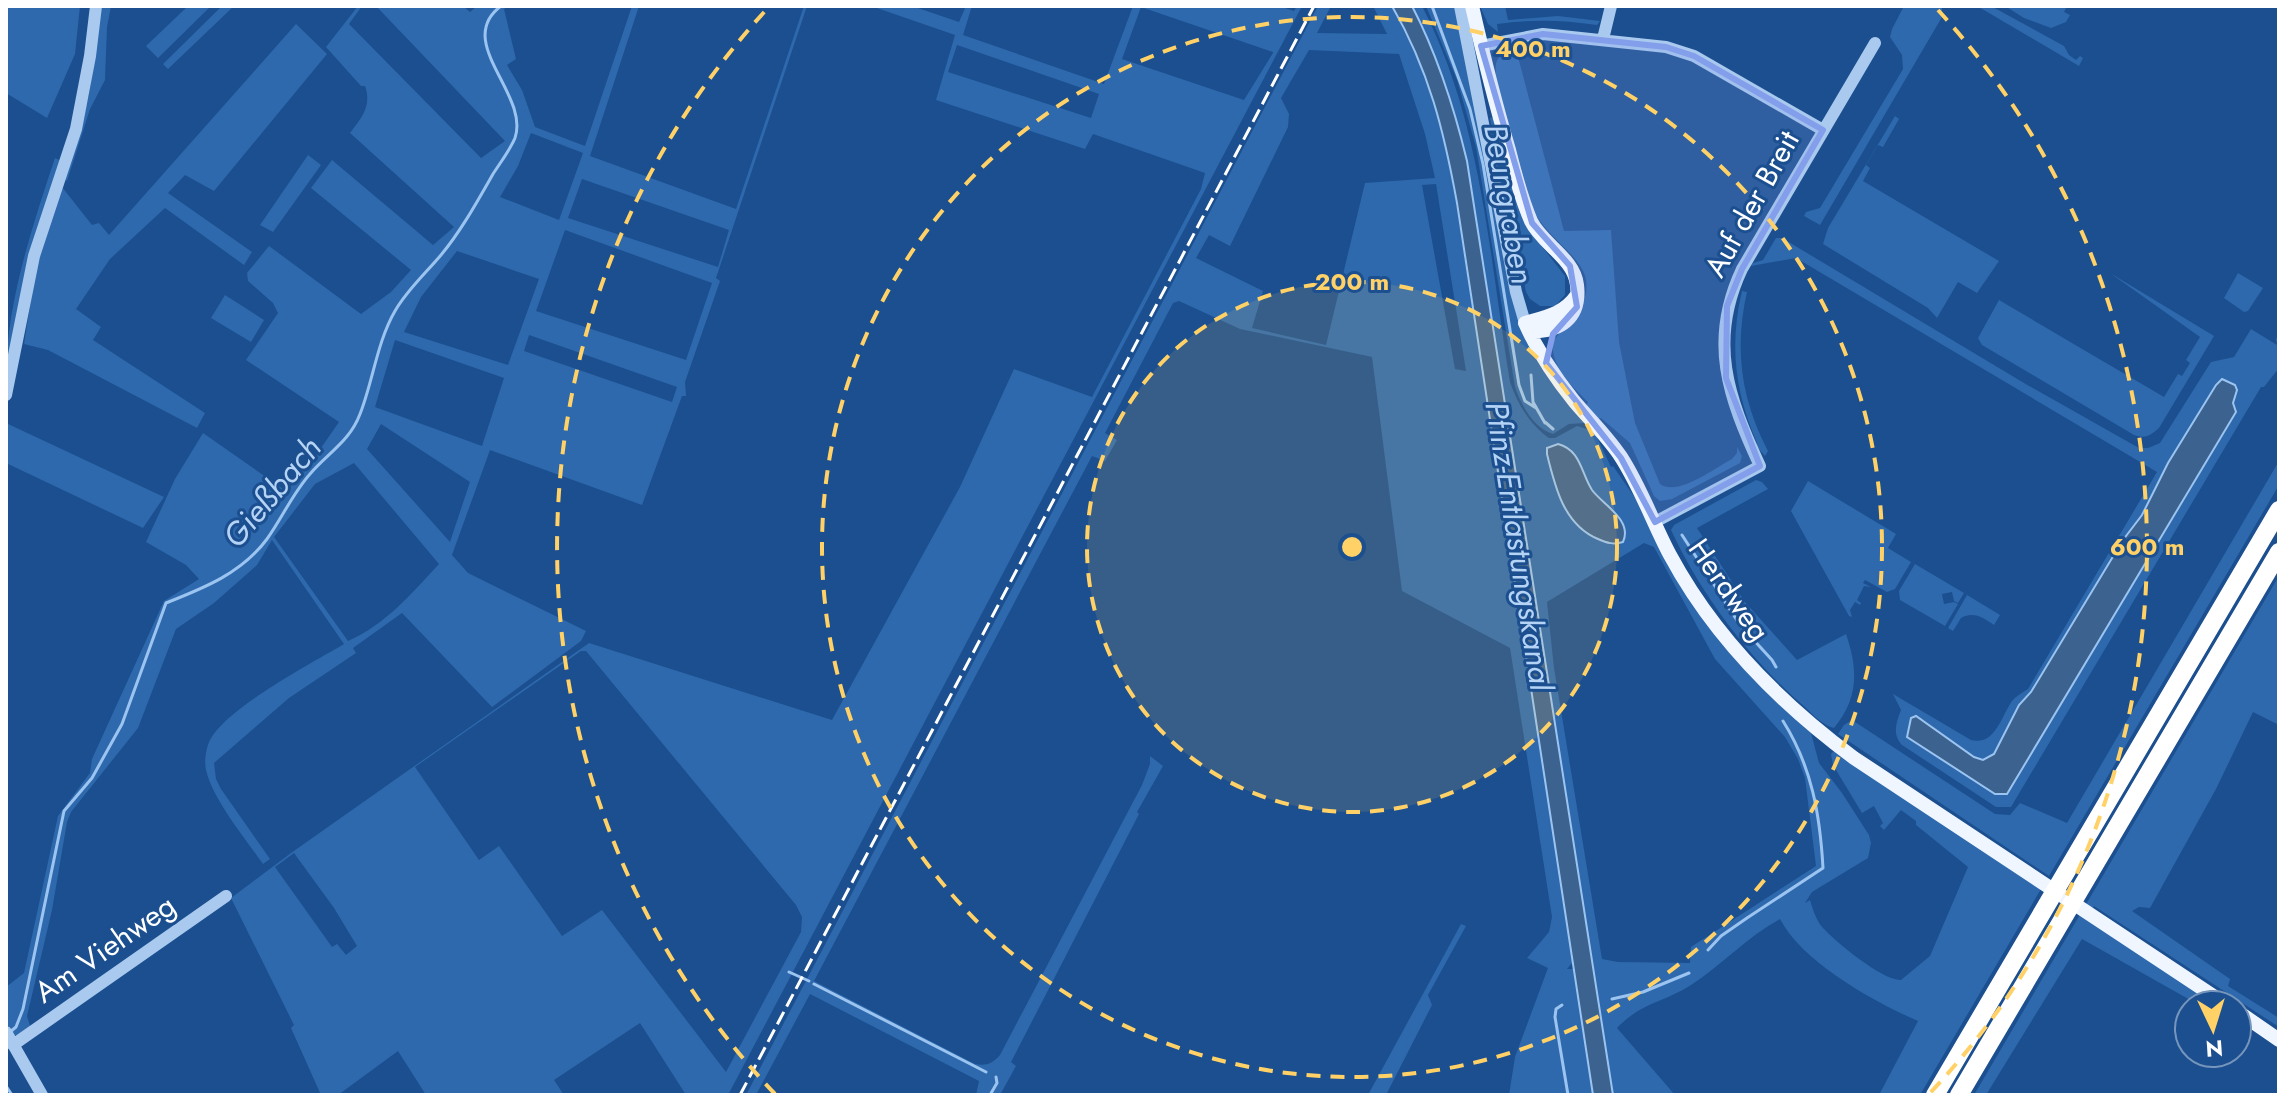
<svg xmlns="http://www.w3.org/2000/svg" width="2285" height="1101" viewBox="0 0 2285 1101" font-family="Jost,sans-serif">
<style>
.green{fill:#2e69ad;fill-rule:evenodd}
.water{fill:#3c6290;stroke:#9cc4f0;stroke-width:2}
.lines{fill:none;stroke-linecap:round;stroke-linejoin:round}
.stream{stroke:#9cc4f0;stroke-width:3}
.minor{stroke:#a9c9ee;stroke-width:12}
.major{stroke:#f0f6ff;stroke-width:14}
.highway{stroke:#fff;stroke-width:18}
.rail{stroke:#fff;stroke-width:3;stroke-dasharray:14 6;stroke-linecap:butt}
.marked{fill:#839eea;fill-opacity:0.2;stroke:#839eea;stroke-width:6;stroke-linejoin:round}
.ring{fill:none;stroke:#ffd166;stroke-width:4;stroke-dasharray:14 10}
.labels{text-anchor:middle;stroke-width:6;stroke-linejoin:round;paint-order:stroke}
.street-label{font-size:30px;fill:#fff;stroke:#1b4f8f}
.water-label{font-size:32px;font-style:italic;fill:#b5d3f5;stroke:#1b4f8f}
.centre{fill:#ffd166;stroke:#1b4f8f;stroke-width:4}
.ring-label{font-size:24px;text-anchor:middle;font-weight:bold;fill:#ffd166;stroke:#1b4f8f;stroke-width:6;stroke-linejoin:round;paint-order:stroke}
</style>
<rect width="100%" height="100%" fill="#1b4f8f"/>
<path class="green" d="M6,6H80L75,54L47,118L6,93Z
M101,6H111L107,27L105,80L90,109L67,181L65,179L89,95Z
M188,6H211L158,58L146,46Z
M222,6H234L168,69L163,64Z
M358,6H362L349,24L481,158L505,141L376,6H463L470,12L477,6H509L504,9L516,59L507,65L522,90L535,127L585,146L632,6H639L590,156L736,209L804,6H807L716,278L720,281L685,382L686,396H682L642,505L490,450L452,555L468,573L586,631L581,641L492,707L402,613L353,648L356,653L289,698L214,763L216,779L221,789L270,859L263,864C245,838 213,800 206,770C204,761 206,748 210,740C228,707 310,664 344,644L272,540L257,565L214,603L176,629L138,728L71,812L67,822L52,910L27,1016L31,1029L20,1036L13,1035L6,1022V987L24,973L58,816L90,773L92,759L164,601L199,579L186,565L146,542L175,479L203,433L283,489L314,458L339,422L246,360L278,313L273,303L248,281L247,273L269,246L361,314L391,292L411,270L311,188L332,160L433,245L454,227L350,133C362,117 372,106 365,86H361L326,47ZM531,133L583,153L559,220L500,197L518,166ZM582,179L729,230L718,267L568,218ZM565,230L712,283L686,360L536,311ZM457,251L539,279L508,365L404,332L421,297ZM529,335L677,387L672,402L524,351ZM395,340L504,378L482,446L375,407ZM381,424L470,482L450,542L367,449ZM354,463L439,564C412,593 385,625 348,641L274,537L315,484Z
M871,6H912L959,22L966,6H972L963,35L1104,84L1133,6H1279L1294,11L1297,6H1302L728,1095H686L640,1023L554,1080L564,1095H426L398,1051L338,1095H321L291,1028L294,1025L231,898L291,853L589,643L832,720L960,487L1014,369L1092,397L1201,189L1205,173L1093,134L1085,149L936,100L955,35ZM1141,7L1273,52V53L1244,100L1122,59ZM957,45L1099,94L1091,118L948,72ZM581,651H586L796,905L802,917L801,932L726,1072L602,910L562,936L499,846L479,860L415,767ZM294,853L334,908L357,946L346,955L337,944L332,947L275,867Z
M1318,6H1331L1317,33L1387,34L1373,6H1392L1428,81L1444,130L1450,164L1562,883L1573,962L1567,969H1575L1593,1095H1509L1515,1057L1548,968L1527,958L1549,932L1552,917L1510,648L1402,591L1372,357L1240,329L1179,301L1173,303L1105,433L1117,440L1105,461L1092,456L814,981L975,1064C986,1066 992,1064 1000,1055L1142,785L1150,764V756L1163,766L1137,812L1139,814L1011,1062L1016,1066L1000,1095H976L979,1081L810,994L756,1095H746ZM1309,50L1399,54L1425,134L1435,178L1365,183L1326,345L1252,328L1263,291L1196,258L1209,235L1230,246L1288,127L1289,114L1281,98ZM1436,184L1466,371L1455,369L1422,185Z
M1412,6H1422C1482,122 1489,255 1510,382C1517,403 1530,425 1549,438H1555L1577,426L1594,431L1611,467L1613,466L1640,505L1670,564L1811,733L1819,763L1842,793L1869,835L1871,843L1868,858L1812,892L1805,903L1810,900C1813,910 1816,920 1823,928C1836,942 1883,981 1901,980L1930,956L1968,867L1916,825V821L1901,810L1884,830L1880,826L1883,823L1874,806L1862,813L1833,765L1831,754L1835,750L2041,889L1920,1095H1879L1918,1021C1874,1002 1802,962 1780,919C1747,937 1722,965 1691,985C1663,1003 1642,1002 1617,1028L1675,1095H1613L1467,161L1448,90ZM1644,543L1654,547L1715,659L1785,737L1798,759L1805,778L1816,866L1691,947L1690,963L1618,962L1602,959L1554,668L1547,602Z
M1426,6H1455L1510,291L1585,423L1569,424L1553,434C1534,429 1521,405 1515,387L1476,147L1457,80Z
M1480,6H1505L1508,20L1558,16L1600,21L1597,25C1562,20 1532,19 1497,24L1498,32L1488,24Z
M1904,6H1942V17L1820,225L1804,216L1806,212L1820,208L1903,69L1902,55L1890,37L1892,29Z
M1977,6H1991L2064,46L2069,55L2076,60L2080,56L2083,58L2079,66Z
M2005,6H2067L2064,12L2070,15L2066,22L2051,28L2024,18Z
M296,24L327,54L214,191L185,175L168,193L252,252L244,265L165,208L110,259L76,309L101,327L93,340L205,413L197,428L48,350L24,344L36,268L62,187L92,225L99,223L109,235Z
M1517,53L1564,231L1611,230L1619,342L1635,423L1660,484C1677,497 1715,468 1732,459L1737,453V447L1742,456L1740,463L1672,499L1660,501L1654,496L1630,443L1601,418L1598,419L1586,406L1588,402C1572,386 1550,366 1553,342C1567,321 1590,309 1586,280C1584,260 1550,238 1538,218C1526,199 1491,83 1496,64C1497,59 1499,57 1503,54L1505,58Z
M1895,116L1899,119L1883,147L1878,145L1866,165L1870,168L1863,181L1999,261L1977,293L1958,282L1937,318L1928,308L1823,244L1828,228Z
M1495,117L1529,230L1565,276V295L1555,306H1540L1530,299L1526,292L1507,200H1504L1490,118Z
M308,155L321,165L273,232L260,225Z
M55,158L61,161L6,378C6,304 32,227 55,158Z
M1776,238H1782L2024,383L2139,448H2148L2160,443L2211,362L2234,357L2251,329L2277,345L2276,339L2279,334V368L2264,387H2261L2011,807H1996L1902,745C1892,734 1896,723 1901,710L1893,694L1971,740C1995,746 2001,717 2012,701C2016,696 2022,693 2028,689L2157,472L1796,258L1751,266L1753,263L1763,260ZM2222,379L2236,394L2233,403L2236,409L2188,494L2007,794L1921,718L1974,757L1983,760L1994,754L2019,705L2031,692L2123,540L2142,515L2168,463L2216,385Z
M2110,273L2214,336L2159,428C2150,436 2145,439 2134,435L1982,345L1978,338L1999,300L2164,397L2178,374L2182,376L2190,363L2186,360L2200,337Z
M2238,273L2263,288L2248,311L2244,312L2224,298Z
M1742,291L1747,292C1734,349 1741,399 1768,451L1765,456L1756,446L1757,443C1735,392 1729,345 1742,291Z
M225,295L264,320L251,342L211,318Z
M6,423L164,497L143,528L6,463Z
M2279,461V485L2049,876L1838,734L1844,725L1852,720L1995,814L2010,815L2020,803L2067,823Z
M1756,480L1762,482L1768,489L1697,528L1745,602L1797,660L1846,634C1858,669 1859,698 1834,728C1824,726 1813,715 1805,707C1751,661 1701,595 1671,530L1674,525Z
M1808,481L1896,534L1888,548L1911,562L1895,589L1887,592L1865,580L1863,583L1871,587L1864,586L1857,600L1861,603L1860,605L1855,602L1850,610L1852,617L1849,616L1791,511Z
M1915,564L1964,593L1958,603L1954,601L1952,592L1942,594L1944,604L1954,602L1958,604L1945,626L1900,600L1899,591Z
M2279,576V725L2253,712L2216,789L2150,908L2139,907L2132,911L2230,979L2228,986L2279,1018V1027L2094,906L2087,919L2220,1005H2199L2082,939L1986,1095H1974Z
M1967,595L2000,615L1994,625C1983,618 1974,611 1961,618L1953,631L1948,628Z
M1461,924L1466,926L1428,995L1432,1005L1386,1095H1368Z"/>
<path class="water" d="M1392,6H1412C1438,56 1454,107 1467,161L1613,1095H1593L1457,203C1444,131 1429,70 1392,6Z
M2222,379L2235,385L2237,390L2233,403L2236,412L2007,794H1995L1907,737L1911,718L1916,716L1974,757L1983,760L1994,754L2019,705L2031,692L2123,540L2142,515L2168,463L2216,385Z
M1558,444C1581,450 1581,473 1592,490C1603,505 1633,520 1623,542C1614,545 1607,543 1598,539C1564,525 1555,487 1547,454V448Z"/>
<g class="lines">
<path class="stream" d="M1432,6L1470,109L1483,164L1519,385L1525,401L1536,408
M1531,375L1533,402L1545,423
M1545,422L1553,429
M1682,535L1740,625L1772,660L1776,667
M1708,950L1721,936L1747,918L1823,868C1820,815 1812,767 1783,721
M789,972L809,981
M814,984L986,1072
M1612,999L1643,992L1689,973
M1562,1005L1556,1009L1555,1017L1568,1095
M10,1032L16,1027L23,1009L64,811L92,778L122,724L166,603C204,588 242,573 267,539C282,518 293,493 310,474C328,453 350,441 360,414C373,381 377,342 395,311C407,290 425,274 441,255C461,231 477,202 493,174C500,163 510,150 515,138C530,94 453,42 501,6
M6,1086L12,1095
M990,1095L997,1083L996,1077"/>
<path class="minor" d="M1460,6L1516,292L1525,323
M1603,39L1611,6
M1481,46L1543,34L1666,47L1694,56L1823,130
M6,395L34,256L76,129L90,56L96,6
M1655,522L1760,466C1728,397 1708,341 1742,269L1875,43
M6,1032L42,1095
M13,1045L226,896"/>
<path class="major" d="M1472,6C1483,54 1495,102 1509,150C1515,174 1521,198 1531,221C1542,244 1574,258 1577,285C1581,318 1560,333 1529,331
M1577,295C1564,314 1546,317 1525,323C1538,352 1554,376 1574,401C1590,420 1607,436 1621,457C1641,488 1653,523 1670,555C1714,637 1780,703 1854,758L2227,1005
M2237,1011L2279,1040"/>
<path class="highway" d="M1935,1095L2279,510
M1959,1095L2279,552"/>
<path class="rail" d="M740,1095L1314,6"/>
</g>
<path class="marked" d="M1543,34L1666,47L1694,56L1823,130L1742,269L1727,306L1726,378L1760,466L1655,522L1621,458L1546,363L1553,334L1577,307L1570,266L1532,223L1481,46Z"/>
<circle cx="1352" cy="547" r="265" fill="#ffd166" fill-opacity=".12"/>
<g class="ring">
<circle cx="1352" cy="547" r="265"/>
<circle cx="1352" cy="547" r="530"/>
<path d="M775 1094A795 795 0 0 1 766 10M1938 10A795 795 0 0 1 1929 1094"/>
</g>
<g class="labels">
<g class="street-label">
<text transform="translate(1752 204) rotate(-61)" y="10">Auf der Breit</text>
<text transform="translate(1729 590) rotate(55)" y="10">Herdweg</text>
<text transform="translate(105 949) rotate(-35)" y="10">Am Viehweg</text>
</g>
<g class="water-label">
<text transform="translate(1509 204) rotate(80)" y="11">Beungraben</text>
<text transform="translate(272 492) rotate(-50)" y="11">Gießbach</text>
<text transform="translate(1519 546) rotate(81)" y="11">Pfinz-Entlastungskanal</text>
</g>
</g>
<circle cx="1352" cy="547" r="12" class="centre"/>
<g class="ring-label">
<text x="1533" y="57">400 m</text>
<text x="1352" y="290">200 m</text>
<text x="2147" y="555">600 m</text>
</g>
<rect width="2285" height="1101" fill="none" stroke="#ffffff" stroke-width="16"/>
<g transform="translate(2213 1029) rotate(176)"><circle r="38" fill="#1b4f8f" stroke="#7695bc" stroke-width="2"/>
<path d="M0-6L14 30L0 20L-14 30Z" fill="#ffd166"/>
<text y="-12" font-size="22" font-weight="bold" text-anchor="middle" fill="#ffffff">N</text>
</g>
</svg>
